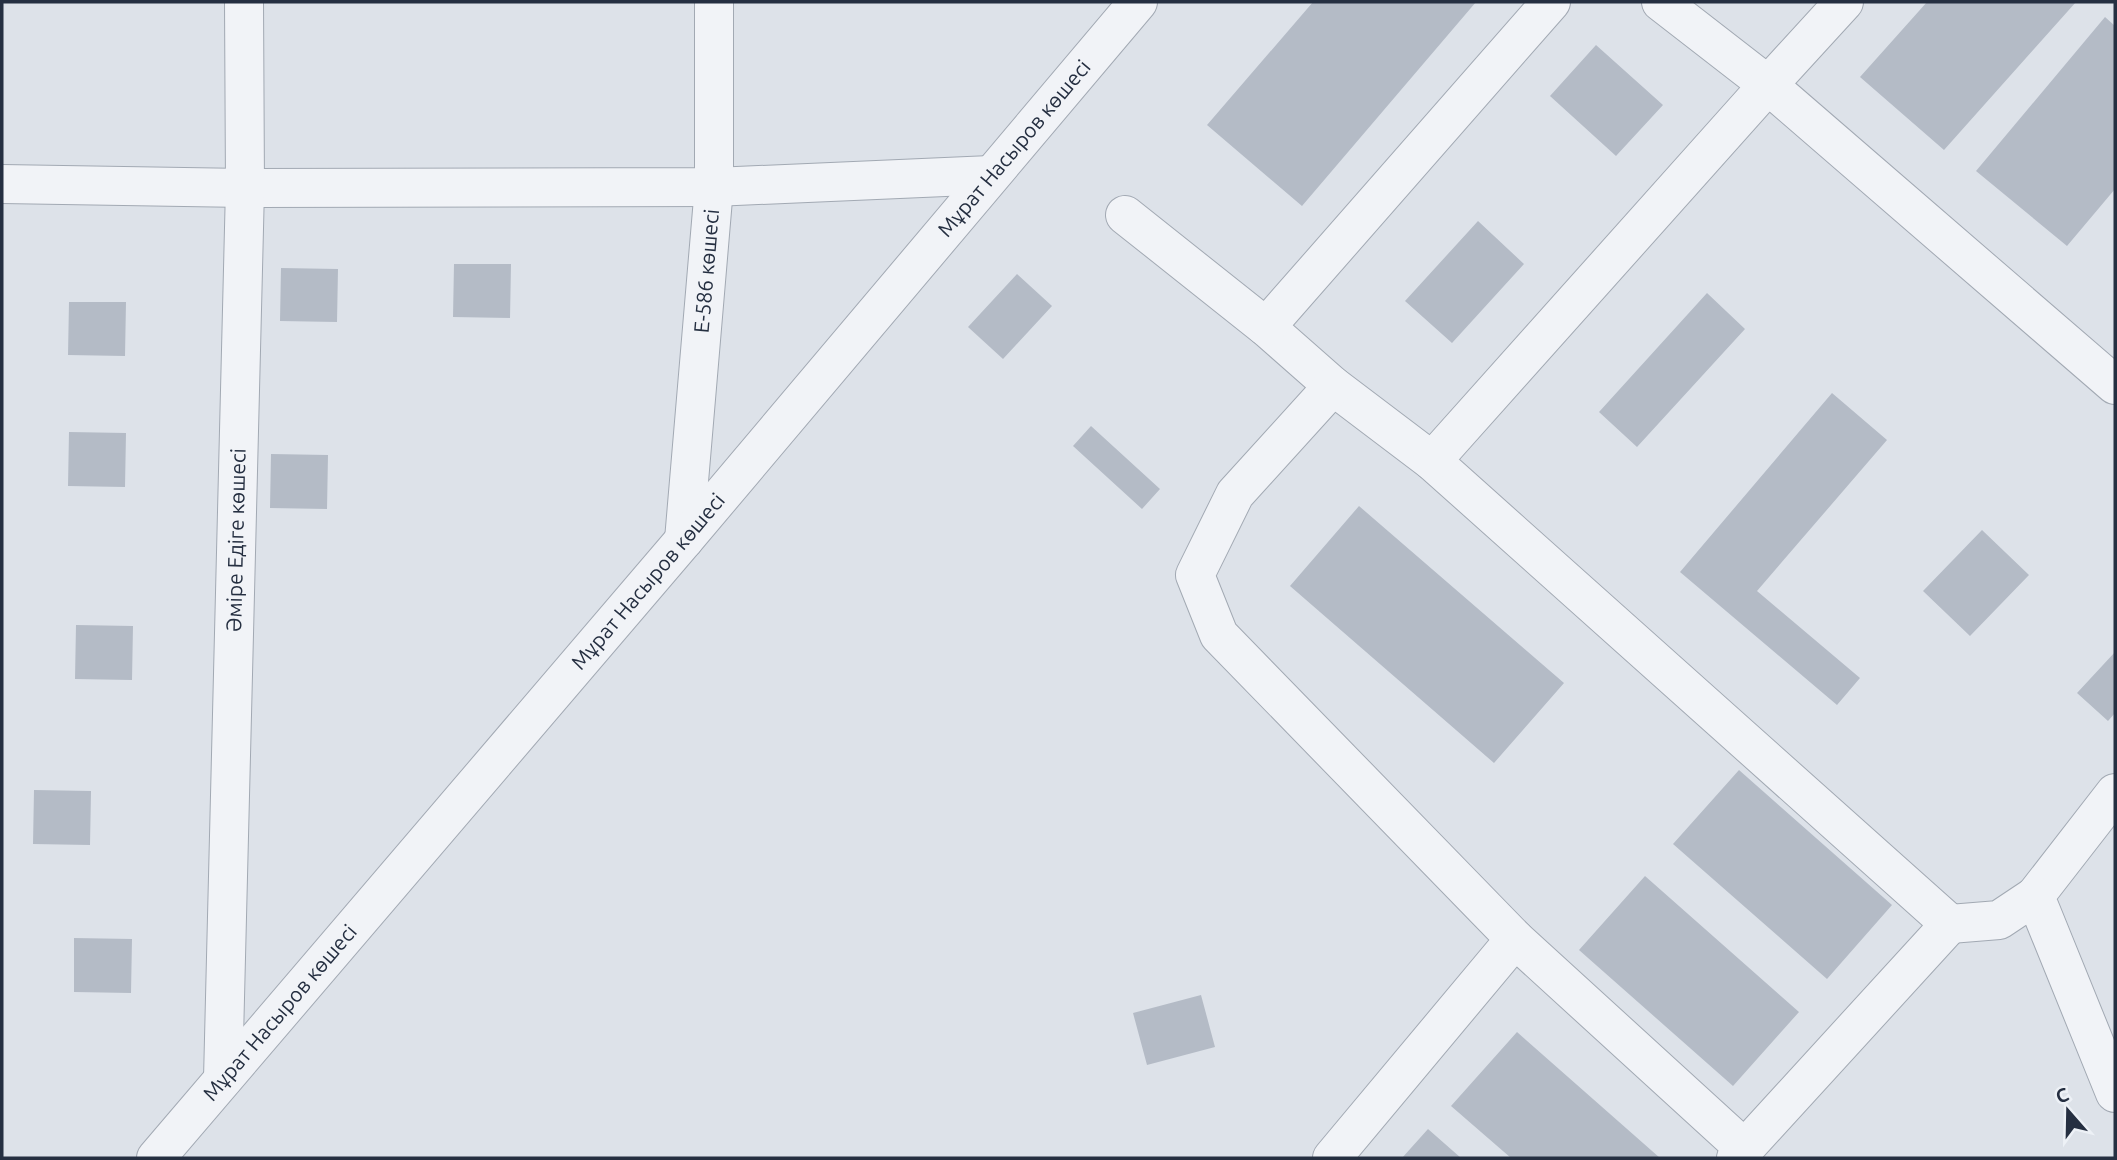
<svg xmlns="http://www.w3.org/2000/svg" width="2117" height="1160" viewBox="0 0 2117 1160" font-family="Ubuntu,sans-serif">
<style>
.building{fill:#b4bbc6}
.lines{fill:none;stroke-linecap:round;stroke-linejoin:round}
.minor-casing{stroke:#a2a9b3;stroke-width:40}
.minor{stroke:#f1f3f7;stroke-width:38}
.labels{text-anchor:middle;stroke-width:6;stroke-linejoin:round;paint-order:stroke}
.street-label{font-size:21px;fill:#252f41;stroke:#edf1f6}
</style>
<rect width="100%" height="100%" fill="#dde2e9"/>
<path class="building" d="M1313,2H1476L1302,206L1207,125Z
M1927,2H2076L1944,150L1860,77Z
M2105,17L2115,26V189L2067,246L1976,171Z
M1596,45L1663,105L1616,156L1550,96Z
M1478,221L1524,264L1452,343L1405,301Z
M454,264H511L510,318L453,317Z
M281,268L338,269L337,322L280,321Z
M1017,274L1052,306L1003,359L968,327Z
M1707,293L1745,329L1637,447L1599,412Z
M69,302H126L125,356L68,355Z
M1832,393L1887,440L1757,591L1860,678L1837,705L1680,572Z
M1091,426L1160,489L1142,509L1073,446Z
M69,432L126,433L125,487L68,486Z
M271,454L328,455L327,509L270,508Z
M1359,506L1564,683L1494,763L1290,586Z
M1982,530L2029,575L1970,636L1923,591Z
M76,625L133,626L132,680L75,679Z
M2115,652V713L2108,721L2077,693Z
M1739,770L1892,905L1827,979L1673,844Z
M34,790L91,791L90,845L33,844Z
M1645,876L1799,1012L1733,1086L1579,950Z
M74,938L132,939L131,993L74,992Z
M1201,995L1215,1047L1147,1065L1133,1013Z
M1517,1032L1660,1158H1511L1451,1106Z
M1428,1129L1461,1158H1402Z"/>
<g class="lines">
<g class="minor-casing">
<g id="minor">
<path d="M1661,2L1768,85L1844,2"/>
<path d="M2,184L245,188L714,187L991,175"/>
<path d="M1125,215L1266,327L1333,386L1432,461L1950,924L1736,1158"/>
<path d="M1266,327L1551,2"/>
<path d="M1432,461L1768,85L2115,385"/>
<path id="s1" d="M684,540L714,187V2"/>
<path d="M2115,793L2035,896L2115,1093"/>
<path d="M1950,924L1999,920L2035,896"/>
<path d="M1515,939L1745,1149"/>
<path id="s2" d="M223,1079L245,188L244,2"/>
<path id="s3" d="M156,1158L684,540L1138,2"/>
<path d="M1332,1158L1515,939L1219,635L1195,575L1235,494L1333,386"/>
</g>
</g>
<use href="#minor" class="minor"/>
</g>
<g class="labels">
<g class="street-label">
<text dy="7" stroke="none"><textPath href="#s3" startOffset="1325">Мұрат Насыров көшесі</textPath></text>
<text dy="7" stroke="none"><textPath href="#s1" startOffset="270">Е-586 көшесі</textPath></text>
<text dy="7" stroke="none"><textPath href="#s2" startOffset="539">Әміре Едіге көшесі</textPath></text>
<text dy="7" stroke="none"><textPath href="#s3" startOffset="758">Мұрат Насыров көшесі</textPath></text>
<text dy="7" stroke="none"><textPath href="#s3" startOffset="191">Мұрат Насыров көшесі</textPath></text>
</g>
</g>
<rect width="2117" height="1160" fill="none" stroke="#252f41" stroke-width="7"/>
<g transform="translate(2068 1111) rotate(340)" stroke="#edf1f6" stroke-width="5" paint-order="stroke">
<path d="M0-5L12 26L0 18L-12 26Z" fill="#252f41"/>
<text y="-10" font-size="19" font-weight="bold" text-anchor="middle" fill="#252f41">С</text>
</g>
</svg>
